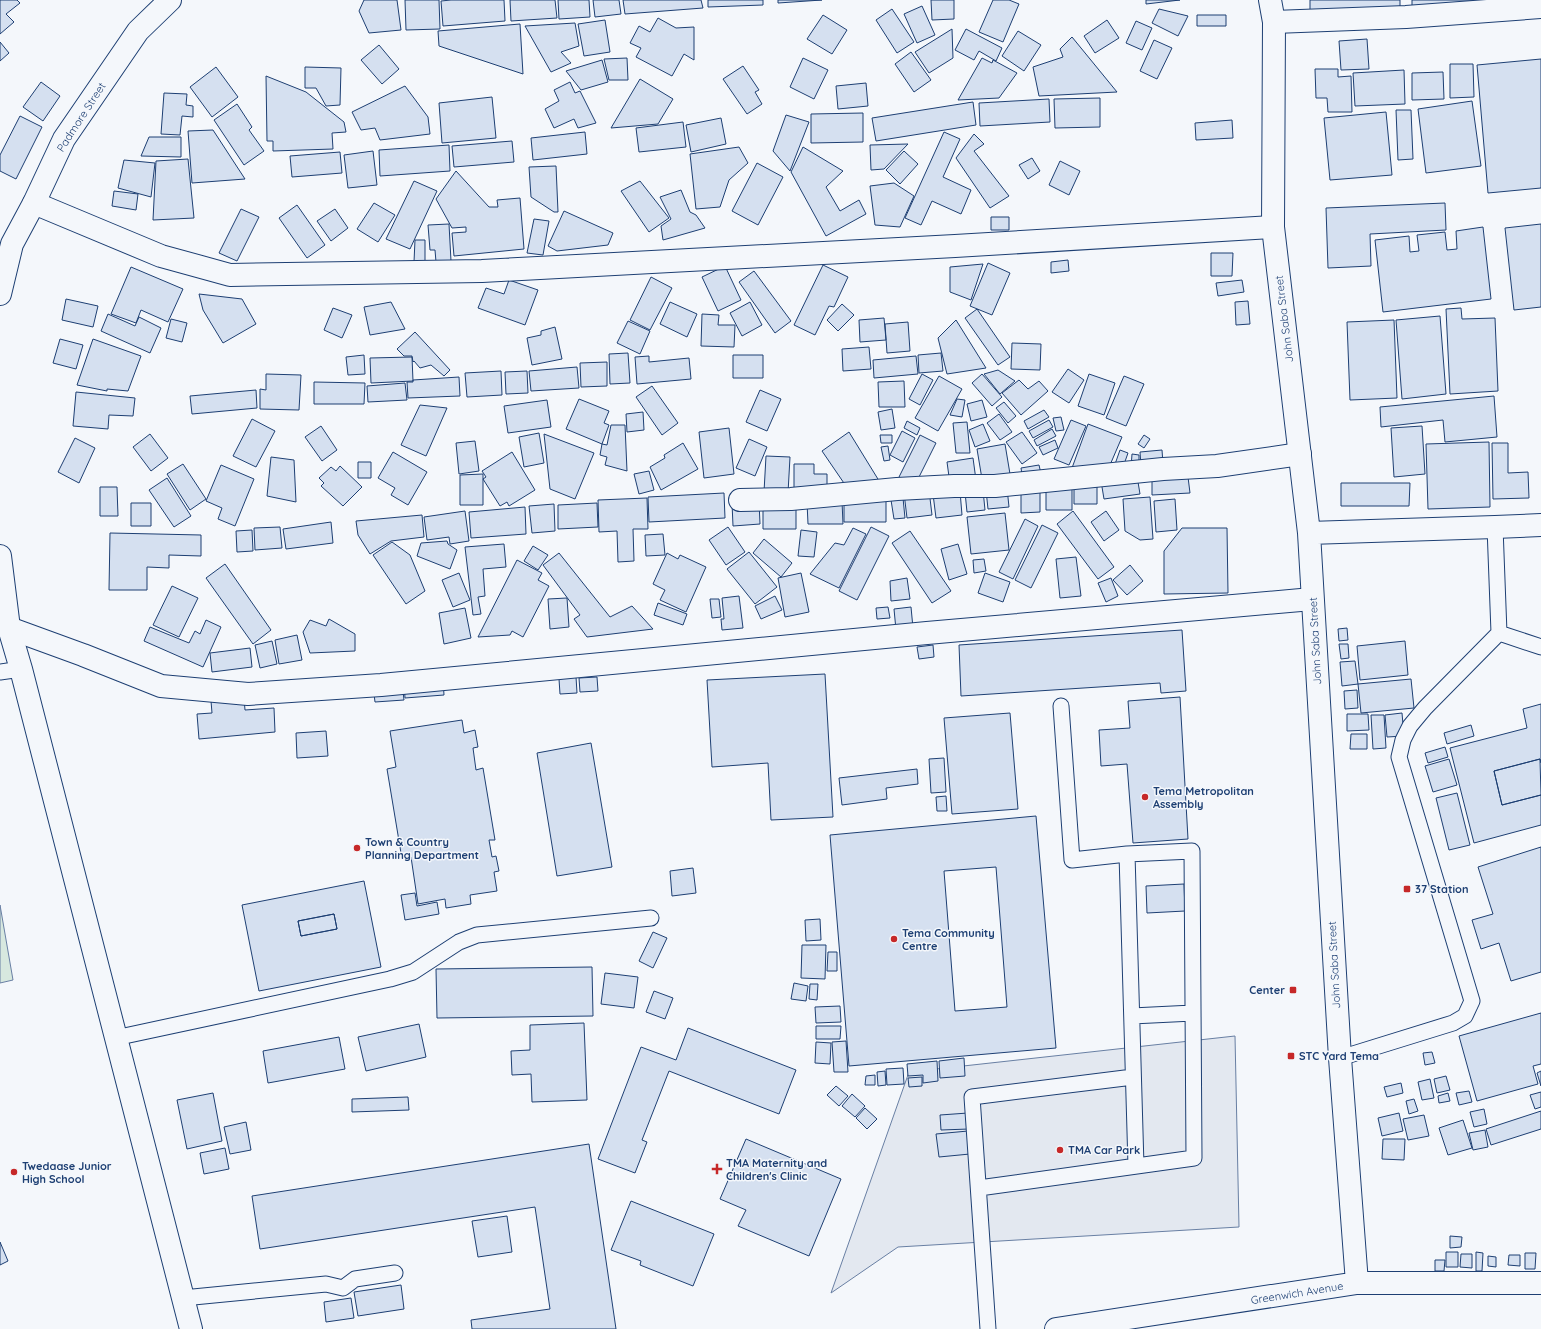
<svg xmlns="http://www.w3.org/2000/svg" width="1541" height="1329" viewBox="0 0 1541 1329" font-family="Quicksand,sans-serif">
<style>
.green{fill:#d7e8df;stroke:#687fa3}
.parking{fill:#e3e8f0;stroke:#687fa3}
.building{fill:#d5e0f0;stroke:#1d3f73;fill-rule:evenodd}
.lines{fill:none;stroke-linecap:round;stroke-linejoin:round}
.lane-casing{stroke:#1d3f73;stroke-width:17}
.street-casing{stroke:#1d3f73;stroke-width:24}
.secondary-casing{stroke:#1d3f73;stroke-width:24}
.lane{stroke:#f4f7fb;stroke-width:15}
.street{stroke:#f4f7fb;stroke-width:22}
.secondary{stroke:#f4f7fb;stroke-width:22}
.poi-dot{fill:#c62828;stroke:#f4f7fb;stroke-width:1.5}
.labels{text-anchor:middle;stroke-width:3;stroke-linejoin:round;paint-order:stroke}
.street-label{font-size:11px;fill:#1d3f73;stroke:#f4f7fb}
.poi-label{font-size:11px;font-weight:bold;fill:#1d3f73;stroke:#f4f7fb;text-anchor:start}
</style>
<rect width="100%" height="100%" fill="#f4f7fb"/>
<path class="green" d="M0,905L13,980L0,983Z"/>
<path class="parking" d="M1235,1036L1239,1227L898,1247L831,1293L909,1072Z"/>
<path class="building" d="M0,0H17L20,3L6,14L14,22L0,34Z
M364,0H397L401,30L369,33L359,11Z
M405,0H439L440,29L406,30Z
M451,0H504L505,21L443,26L441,1Z
M510,0H555L557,18L511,21Z
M558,0H589L590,17L559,19Z
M593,0H619L621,14L595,17Z
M623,0H701L703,8L625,14Z
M708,0H763V5L708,7Z
M778,0H822L778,3Z
M931,0H954V19L932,20Z
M993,0H1009L1019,4L1003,42L979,32Z
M1146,0H1180L1146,4Z
M1310,0H1400V13L1310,11Z
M1412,0H1480V4L1412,8Z
M922,6L935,35L917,43L904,14Z
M892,9L914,42L897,53L876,20Z
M1159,9L1188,16L1178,36L1152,23Z
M823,15L847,30L832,54L807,39Z
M1197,15H1226V26H1197Z
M658,18L676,28L694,27V60L684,54L672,76L636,57L641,48L630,43L639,26L650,32Z
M605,20L610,52L584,56L578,24Z
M1107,20L1119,38L1095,53L1084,36Z
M1136,21L1152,28L1142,50L1126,43Z
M575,23L579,46L561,52L571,63L551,72L525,26Z
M520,24L523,74L439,46L438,31Z
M952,29L953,58L929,73L915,52Z
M966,29L1002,48L996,61L979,51L974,60L955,50Z
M1018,31L1041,45L1024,71L1002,56Z
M1072,37L1117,92L1039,96L1033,67L1063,57L1060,49Z
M1367,39L1369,69L1341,70L1339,41Z
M1154,40L1172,48L1157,79L1140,71Z
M0,42L9,53L0,61Z
M379,45L399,69L382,84L361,60Z
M911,52L931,80L914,92L895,64Z
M627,58L628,80H609L604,59Z
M803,58L828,70L814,99L790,87Z
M982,58L992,63L993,60L1017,73L999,98L958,100Z
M1541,59V188L1488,193L1477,65Z
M602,60L608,82L581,90L566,71Z
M1450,64H1473L1474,97L1450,98Z
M743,66L759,90L755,92L762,104L747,114L723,79Z
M216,67L238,97L212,117L190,87Z
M305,67L341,68L340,105L326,106L316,88H305Z
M1315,69H1338V77L1351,76L1352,112H1328L1327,98H1316Z
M1404,70L1405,104L1355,106L1353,73Z
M1443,72L1444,99L1412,100V73Z
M266,76L306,92L344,122L346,132L332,133L333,149L273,151V141H267Z
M640,79L673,99L658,124L611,128Z
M41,82L60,96L43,121L23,107Z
M570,82L575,93L580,91L596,123L578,128L574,119L554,128L545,109L559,101L554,90Z
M866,83L868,106L838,109L836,86Z
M405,86L428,117L430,134L380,140L375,128L361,130L352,112Z
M164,93L187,94L186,105L193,106V117L182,116L180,135L161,134Z
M492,97L496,138L442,143L439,103Z
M1100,98V127L1055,128L1054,99Z
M1049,99L1050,122L980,126L979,103Z
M1472,101L1481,166L1426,173L1418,109Z
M973,102L976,125L876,141L872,118Z
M237,104L252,127L249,130L264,151L244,165L214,120Z
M1396,110H1411L1413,159L1398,160Z
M1386,112L1392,175L1330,180L1324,118Z
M863,113V142L811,143V114Z
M786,115L809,122L790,171L773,151Z
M20,116L42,127L16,179L0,171V155Z
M721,118L726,144L691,152L686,125Z
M1232,120L1233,138L1196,140L1195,123Z
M683,122L686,147L639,152L636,128Z
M213,130L245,179L192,183L188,131Z
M585,132L587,154L533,160L531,138Z
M944,132L960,139L943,177L971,190L961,214L932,201L921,225L905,218Z
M974,134L984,144L974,151L1009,196L990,208L956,158Z
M149,137H181V157L141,156Z
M512,141L514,162L454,167L452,146Z
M908,144L884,169L871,170L870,145Z
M449,145L450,171L380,176L379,150Z
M739,147L748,163L729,180L720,207L696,209L690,154Z
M803,147L843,171L826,187L840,211L859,200L866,214L826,236L791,172Z
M373,151L377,185L348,188L344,155Z
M904,151L918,164L900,184L886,170Z
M340,152L342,173L292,177L290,156Z
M1032,158L1040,171L1028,179L1019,165Z
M188,159L194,218L153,220L156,161Z
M124,160L155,163L151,197L118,188Z
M1060,161L1080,171L1069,195L1049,185Z
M757,163L783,177L758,225L732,211Z
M556,166L558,212H554L531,197L529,167Z
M456,171L489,207H498L497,200L520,198L524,249L454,256L452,233L466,232V227L452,228L436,199Z
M414,181L437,191L410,249L386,239Z
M640,181L669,218L649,232L621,191Z
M894,183L914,196L900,227L875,225L870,186Z
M681,190L690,212L696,215L705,228L663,240L661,226L671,219L660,197Z
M114,191L138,194L136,210L112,206Z
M374,203L395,215L378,242L357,229Z
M1445,203L1446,230L1370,234L1371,266L1328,268L1326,208Z
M297,205L325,245L307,258L279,218Z
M241,209L259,217L237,261L219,253Z
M335,209L348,228L331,241L317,221Z
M564,211L613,233L608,245L557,251L548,246Z
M991,217H1009V230H991Z
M534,219L549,221L543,255L527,253Z
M449,224L451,261L436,262L435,250H430L428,225Z
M1541,224V307L1514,310L1505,228Z
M1483,227L1491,299L1383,312L1375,240L1409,236L1410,252L1419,251L1417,235L1445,232L1447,250L1457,249L1456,231Z
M415,240H425V262H414Z
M1211,253H1233L1232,276H1211Z
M1068,260L1069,271L1051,273V262Z
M988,263L1010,273L992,315L970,306Z
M983,264L971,300L950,292V267Z
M823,265L848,277L834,307L829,306L815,335L794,325Z
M725,266L741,300L718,311L702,277Z
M131,267L183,289L168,322L141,310L136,323L111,314Z
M754,271L791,321L775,333L739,282Z
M651,277L672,288L650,330L630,320Z
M509,280L538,290L525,325L478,308L486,288L504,294Z
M1242,280L1244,292L1218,296L1216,283Z
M199,294L242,299L256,324L223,343L203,310Z
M66,299L98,306L93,327L62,320Z
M1248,301L1250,324L1236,325L1235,302Z
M391,302L405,329L370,335L364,307Z
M670,302L697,314L687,337L660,324Z
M750,302L762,325L742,336L730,313Z
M842,304L854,315L838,331L827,320Z
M333,308L352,315L342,338L324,330Z
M1461,308L1462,319L1495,318L1498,391L1450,394L1446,309Z
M977,309L1010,357L998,365L965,318Z
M108,314L135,326L139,317L161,328L150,353L101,331Z
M702,314L719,315L718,325H735L734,347L701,346Z
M1440,316L1446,394L1402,399L1396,320Z
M884,318L886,340L860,342L859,320Z
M171,319L187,323L182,342L166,338Z
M956,320L986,368L947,374L938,338Z
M1394,320L1397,398L1350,400L1347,322Z
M628,321L650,331L640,354L617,343Z
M908,322L910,351L887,353L885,324Z
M555,327L562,359L532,365L527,338L541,335V331Z
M415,332L450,370L444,376L431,365L420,368L414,361L413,362L412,356H404L397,349Z
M60,339L83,345L76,369L53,363Z
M93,339L141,356L128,391L107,389V391L77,385Z
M1012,343L1041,344L1040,370L1011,369Z
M869,347L871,369L843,371L842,349Z
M628,353L630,383L610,384L609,354Z
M941,353L943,371L919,373L918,355Z
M364,355L365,374L348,375L346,357Z
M733,355H763V378H733Z
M649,356V362L689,358L691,379L637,384L635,357Z
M916,356L918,374L874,378L873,360Z
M412,357L413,381L371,383L370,358Z
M607,362V386L581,387L580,363Z
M577,367L579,388L531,391L529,371Z
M1068,369L1084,380L1069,403L1052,392Z
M998,370L1015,381L1000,394L984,374Z
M501,371L502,395L467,397L465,373Z
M527,371L528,393L506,394L505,372Z
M266,374L301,375L299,410L260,409V389L266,390Z
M922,374L933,380L920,405L909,399Z
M982,374L1002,397L992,406L972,383Z
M1089,374L1115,383L1104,415L1078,406Z
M939,376L962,389L938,431L915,418Z
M1124,376L1144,384L1126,426L1106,418Z
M459,377L460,396L408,398L407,382H413V380Z
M1019,380L1028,389L1039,381L1048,391L1021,415L1002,393Z
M904,381L905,407H879L878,382Z
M314,382L365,383L364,404H314Z
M405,383L407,400L368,402L367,386Z
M652,386L678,423L662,435L636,397Z
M256,390L257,408L192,414L190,396Z
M760,390L781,399L767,431L746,422Z
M76,392L135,398L133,416L109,415L108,429L73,426Z
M1494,396L1497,437L1445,442L1443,420L1381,427L1380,407Z
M579,399L609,411L604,423L609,425L602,444L566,429Z
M957,399L965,400L962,417L950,415Z
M547,400L551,427L508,433L504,406Z
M982,400L987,417L971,421L967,404Z
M1004,402L1016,416L1008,423L996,408Z
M420,405L447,408L426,456L401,445Z
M892,409L895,428L881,430L878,412Z
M1044,410L1049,417L1028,429L1024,421Z
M643,412L644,430L627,432L626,414Z
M999,414L1012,432L1000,440L987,423Z
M1061,417L1064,430L1056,431L1053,418Z
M252,419L275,431L256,467L233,456Z
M1049,420L1053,427L1033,438L1029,431Z
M1071,420L1086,426L1069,465L1054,459Z
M907,421L920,428L917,435L904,428Z
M967,422L970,453H956L953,423Z
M983,424L990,441L975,447L969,430Z
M1088,424L1122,437L1107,472L1072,468Z
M611,425H625L627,471L605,465L607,457L600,455L602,444L607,445Z
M321,426L337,450L322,461L305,437Z
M1422,426L1425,474L1394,477L1391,428Z
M729,428L734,474L704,478L699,432Z
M1052,429L1056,436L1037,446L1034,440Z
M902,431L915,438L903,462L890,455Z
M849,432L881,484L848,489L822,451Z
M1022,432L1037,453L1022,464L1006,442Z
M539,433L544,463L524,467L519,437Z
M150,434L168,458L151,471L133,447Z
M544,434L594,453L575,499L550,489Z
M880,435H892V443H881Z
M920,435L936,443L915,485L899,477Z
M1144,435L1150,439L1144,448L1138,444Z
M75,438L95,448L79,483L58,472Z
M749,439L767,447L755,476L736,468Z
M1055,440L1058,448L1043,455L1039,447Z
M475,441L479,471L459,474L456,443Z
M1489,442L1490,507L1428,509L1426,444Z
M683,443L698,469L661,490L650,467L665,458L664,455Z
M1492,443H1508V473L1528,472L1529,498L1493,499Z
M1005,444L1011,480L983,485L977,449Z
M888,446L890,460L884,461L881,447Z
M1120,450L1128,453L1122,470L1114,467Z
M1162,450L1163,464L1141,466L1140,452Z
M393,452L427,472L408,505L391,495L395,488L378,478Z
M512,452L535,490L509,506L507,502L500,506L483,479L486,477L482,471Z
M1132,454L1139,455V469L1131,468Z
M766,456L790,457L788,493L764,492Z
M271,457L294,460L296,502L267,496Z
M973,458L976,480L950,484L947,462Z
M358,462H371V478H358Z
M183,464L206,499L190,510L167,474Z
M794,464H814V474H827V493H794Z
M221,465L254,479L235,526L218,519L222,508L206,501Z
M1039,465L1042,478L1023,481L1021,468Z
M340,466L362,487L343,506L321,486L324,483L319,478L331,467L336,471Z
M649,471L654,490L639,494L634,474Z
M483,474V505H460V475Z
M1137,476L1140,494L1104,499L1101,481Z
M1188,477L1190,493L1152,495V479Z
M167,478L191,516L174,527L149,490Z
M1341,483H1410L1409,506H1341Z
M1072,484V510H1046V485Z
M1097,486V504H1074V487Z
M100,487H117L118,516H100Z
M1007,488L1009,507L988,509L986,490Z
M929,490L932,515L907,518L904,493Z
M983,490L985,510L967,512L965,492Z
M1021,490H1040V512L1021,513Z
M960,491L962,515L936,518L933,494Z
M724,493L725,518L649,522L648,497Z
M844,496H886V522H844Z
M1150,497L1153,539L1140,540L1125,531L1123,499Z
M647,498L648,529H633L634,561L618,562L617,531L599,532L598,500Z
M903,498L905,518L894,519L891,500Z
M1175,499L1177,530L1156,532L1154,501Z
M759,501L760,524L733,526L732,503Z
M842,501L843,524H808L807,502Z
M131,503H151V526H131Z
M597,503L598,527L558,529V505Z
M796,503V529H763V504Z
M554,504L555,531L532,533L529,506Z
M525,507L526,534L471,538L469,512Z
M465,511L469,541L450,544L449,537L427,540L424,517Z
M1073,511L1114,567L1098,579L1057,524Z
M1106,511L1119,530L1104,541L1091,522Z
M1005,513L1009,550L971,554L967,517Z
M422,515L424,537L391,541L370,554L358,535L356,521Z
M1025,519L1038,526L1013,579L999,572Z
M331,522L333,543L286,549L283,529Z
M1042,525L1058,533L1031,588L1015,580Z
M280,527L282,548L255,550L254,528Z
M728,527L745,552L726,565L709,540Z
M871,527L889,536L857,600L839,591Z
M853,528L866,534L839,588L810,574L835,543L844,545Z
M1182,528H1227L1228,593L1164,594V551Z
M252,530L253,551L237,552L236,531Z
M801,530L817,532L814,557L798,556Z
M910,531L951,591L932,603L892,543Z
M110,533L201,535V556L169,555V568L147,567V590H109Z
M663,534L665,555L646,556L645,535Z
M764,539L792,563L781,577L753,553Z
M447,541L448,544L457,550L450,569L417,556L421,543Z
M392,542L410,555L425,591L406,604L373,555Z
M504,544L506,567L483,569L485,596L478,597L481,614L473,615L465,547Z
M958,544L967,574L949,580L941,549Z
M533,546L548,555L538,570L524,561Z
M749,552L777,587L755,604L727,569Z
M559,553L610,617L632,606L653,629L587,637L574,619L580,615L543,565Z
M667,553L678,559L680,555L706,567L686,612L660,600L665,590L653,584Z
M1076,557L1081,596L1060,598L1056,559Z
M984,559L986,571L974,573L973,560Z
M517,560L542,573L538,580L549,586L523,637L512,631L510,635L478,637Z
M225,564L271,630L253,644L206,578Z
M1130,565L1143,581L1127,595L1113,580Z
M459,573L470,600L453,607L442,580Z
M801,573L809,612L785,617L778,578Z
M985,573L1010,582L1003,602L978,593Z
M907,578L910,599L891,601L890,581Z
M1111,578L1118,596L1106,602L1098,583Z
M172,586L198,598L179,637L153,625Z
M739,596L743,628L722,630L721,619H724L722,598Z
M775,596L782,610L761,619L755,606Z
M567,598L569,627L550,629L548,599Z
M710,599H719L721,617L712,618Z
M658,603L687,614L683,625L654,615Z
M888,607L890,618L877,619L876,608Z
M911,607L913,628L896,630L894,609Z
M465,608L471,638L444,644L439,613Z
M329,619L355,634V651L310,653L303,632L310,620L326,626Z
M206,620L221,627L203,667L144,641L150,627L189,643L195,631L200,634Z
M1347,628L1348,640L1339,641L1338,629Z
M1182,630L1186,691L1161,693L1160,683L961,696L959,645Z
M297,635L302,660L279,664L275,640Z
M272,641L277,664L260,668L255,645Z
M1405,641L1408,675L1360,680L1357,646Z
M1339,644H1348L1349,658L1341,659Z
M933,645L934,657L919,659L917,647Z
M250,648L252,667L212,672L210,653Z
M1355,661L1358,684L1342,686L1340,662Z
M825,674L833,817L771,820L768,763L712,767L707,680Z
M576,677L577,693L560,694L559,679Z
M597,677L598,691L580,692L579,678Z
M1411,679L1414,708L1361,713L1358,684Z
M443,680L444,695L405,698L404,683Z
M402,683L404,700L375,702L373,686Z
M1357,690L1358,708L1345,709L1344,691Z
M1180,697L1188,839L1133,843L1127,764L1101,766L1099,730L1130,728L1128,701Z
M244,698L245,710L274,708L275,732L199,739L197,714L212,713L211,701Z
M1541,704V763L1540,759L1494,771L1502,805L1541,795V825L1474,843L1450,748L1527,728L1523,709Z
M1010,713L1018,809L952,814L944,718Z
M1402,713L1404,736L1387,737L1385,715Z
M1347,714H1368L1369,730L1347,731Z
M1371,715H1384L1386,748L1373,749Z
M462,720L464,733L475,730L478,747L473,748L476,770L483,768L495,840H489L492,857L496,856L499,871L494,872L497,891L470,895L471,904L446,908L445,899L418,904L411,857L402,859L387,769L396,767L390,731Z
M1471,725L1474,736L1447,744L1444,733Z
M326,731L328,756L297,758L296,733Z
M1351,734H1367V749H1350Z
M591,743L612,867L557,876L537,753Z
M1445,747L1448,757L1428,763L1425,753Z
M944,758L946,792L931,793L929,759Z
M1449,759L1457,785L1433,792L1425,766Z
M1540,759L1541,795L1502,805L1494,771Z
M917,769L918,784L886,788L887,799L842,805L839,778Z
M1457,793L1470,845L1449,850L1436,798Z
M946,796L947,811H937L936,797Z
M1036,816L1056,1048L849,1066L830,835ZM996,867L1007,1007L955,1011L944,871Z
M1541,847V972L1511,981L1499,943L1481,949L1472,920L1493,914L1478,867Z
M693,868L696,893L672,896L670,871Z
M364,881L381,967L259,991L242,905ZM334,914L337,929L301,936L298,921Z
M1184,884L1185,911L1147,913L1146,886Z
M415,893L417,906L437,902L439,914L405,920L401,895Z
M334,914L337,929L301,936L298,921Z
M820,919L821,940L806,941L805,920Z
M653,932L667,938L653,968L639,961Z
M802,945H826L825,979L801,978Z
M828,952H837V971H827Z
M592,967L593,1016L437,1018L436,969Z
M605,973L638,977L634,1008L601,1004Z
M794,983L808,986L806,1001L791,999Z
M810,984H818L817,1000L809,999Z
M654,991L673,998L665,1019L646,1012Z
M840,1006L841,1022L816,1023L815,1007Z
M1541,1013V1064L1533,1066L1538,1084L1477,1101L1459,1036Z
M584,1023L587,1100L532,1102L531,1074L512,1075L511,1051L530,1050V1025Z
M419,1024L426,1057L366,1071L358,1037Z
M816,1026H841L840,1039H816Z
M688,1028L796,1070L779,1114L669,1071L642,1140L647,1142L635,1173L598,1159L641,1047L676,1060Z
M339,1037L345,1069L268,1083L263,1051Z
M846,1041L848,1072H834L832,1042Z
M816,1042L831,1043L830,1064L815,1063Z
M1432,1052L1435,1063L1425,1065L1423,1053Z
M964,1058L965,1076L940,1078L939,1061Z
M937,1061L938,1081L923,1083V1075L908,1076L907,1064Z
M903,1068L904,1084L887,1085L886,1069Z
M885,1071L886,1085L878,1086L877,1072Z
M1541,1071V1086L1537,1073Z
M875,1075V1085H865L866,1076Z
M1446,1076L1450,1090L1437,1093L1434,1079Z
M922,1077V1086L909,1087L908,1078Z
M1430,1079L1434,1098L1422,1100L1418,1082Z
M1401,1083L1403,1093L1387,1097L1384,1087Z
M836,1086L848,1096L839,1106L827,1095Z
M1469,1091L1472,1102L1459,1105L1456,1093Z
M1541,1092V1107L1535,1109L1530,1095Z
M213,1093L222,1141L187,1149L177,1100Z
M1448,1093L1450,1101L1439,1103L1438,1096Z
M852,1094L865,1106L855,1117L842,1106Z
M408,1097L409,1110L352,1112V1099Z
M1414,1099L1418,1111L1409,1114L1406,1101Z
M865,1108L877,1119L867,1129L856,1118Z
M1484,1109L1487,1124L1474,1127L1470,1112Z
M1541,1111V1129L1491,1145L1486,1129Z
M968,1113L969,1129L941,1130L940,1115Z
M1399,1113L1403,1131L1382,1136L1378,1118Z
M1424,1115L1429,1136L1408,1140L1403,1119Z
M1463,1120L1472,1148L1448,1155L1439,1128Z
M246,1122L251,1150L230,1154L224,1127Z
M1485,1130L1488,1147L1473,1150L1469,1133Z
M968,1131L970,1154L939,1157L936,1134Z
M746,1139L841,1179L809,1256L738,1226L746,1210L720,1199Z
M1383,1139H1405L1404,1160L1382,1159Z
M589,1144L616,1329H472L471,1320L550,1309L535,1207L260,1249L252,1196Z
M225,1148L229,1169L204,1174L200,1153Z
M631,1201L714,1234L693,1286L640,1265L641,1261L611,1250Z
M507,1216L512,1252L478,1257L472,1221Z
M1450,1236L1462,1237L1461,1247L1450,1248Z
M0,1242L8,1261L0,1265Z
M1446,1252H1458V1267H1446Z
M1476,1252L1483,1253L1482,1271H1476Z
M1525,1253H1536L1535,1269H1525Z
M1461,1254H1472V1268L1460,1267Z
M1509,1255H1520V1266L1508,1265Z
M1488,1256L1496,1257V1267L1488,1266Z
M1435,1260H1445L1444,1271H1435Z
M401,1285L404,1309L358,1316L354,1292Z
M351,1298L354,1318L326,1322L324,1302Z"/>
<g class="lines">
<g class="lane-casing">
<path id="lane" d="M1499,633L1541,647
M0,672L21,669
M1127,854L1136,1166
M1132,1016L1193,1013
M115,1038L390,979L413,972L459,942L477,935L651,918
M1340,1058L1453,1023L1465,1016L1472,1001L1399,757L1403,740L1410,726L1425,708L1499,633L1495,527
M979,1188L1194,1158L1192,851L1127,854L1072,860L1061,706
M183,1298L326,1284L343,1288L355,1279L395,1273
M988,1329L972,1097L1133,1077"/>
</g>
<g class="street-casing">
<path id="street" d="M1274,22L1406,17L1541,7
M34,203L161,256L230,275L482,271L955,246L1273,227
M740,500L791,499L897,489L954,486H995L1163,469L1217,466L1300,454
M9,628L83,655L161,686L248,694L381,685L927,633L1312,599"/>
</g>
<g class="secondary-casing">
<path id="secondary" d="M1270,0L1274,22L1273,227L1309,533L1340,1058L1357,1283
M0,294L12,244L34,203L64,139L138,31L170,0
M1309,533L1495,527L1541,525
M0,556L9,628L21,669L191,1329
M1056,1329L1357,1283H1541"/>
</g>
<use href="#lane" class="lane"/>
<use href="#street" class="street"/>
<use href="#secondary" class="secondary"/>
</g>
<g class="poi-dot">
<circle cx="1145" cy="797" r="4"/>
<circle cx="357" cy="848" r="4"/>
<rect x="1403" y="885" width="8" height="8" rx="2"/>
<circle cx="894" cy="939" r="4"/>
<rect x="1289" y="986" width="8" height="8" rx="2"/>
<rect x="1287" y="1052" width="8" height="8" rx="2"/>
<circle cx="1060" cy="1150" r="4"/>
<path d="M715 1163h4v4h4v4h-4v4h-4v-4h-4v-4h4z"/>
<circle cx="14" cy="1172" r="4"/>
</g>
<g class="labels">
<g class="street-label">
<text transform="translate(81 117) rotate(-57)" y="4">Padmore Street</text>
<text transform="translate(1284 319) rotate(-97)" y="4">John Saba Street</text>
<text transform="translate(1315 641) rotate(-93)" y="4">John Saba Street</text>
<text transform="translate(1334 965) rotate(-93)" y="4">John Saba Street</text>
<text transform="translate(1297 1293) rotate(-9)" y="4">Greenwich Avenue</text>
</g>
<g class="poi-label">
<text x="1153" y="795">Tema Metropolitan<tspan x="1153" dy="13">Assembly</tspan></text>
<text x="365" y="846">Town &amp; Country<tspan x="365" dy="13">Planning Department</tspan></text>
<text x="1415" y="893">37 Station</text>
<text x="902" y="937">Tema Community<tspan x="902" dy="13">Centre</tspan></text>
<text x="1285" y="994" text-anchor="end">Center</text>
<text x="1299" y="1060">STC Yard Tema</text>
<text x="1068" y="1154">TMA Car Park</text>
<text x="726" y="1167">TMA Maternity and<tspan x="726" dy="13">Children's Clinic</tspan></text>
<text x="22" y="1170">Twedaase Junior<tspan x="22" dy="13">High School</tspan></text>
</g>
</g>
</svg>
